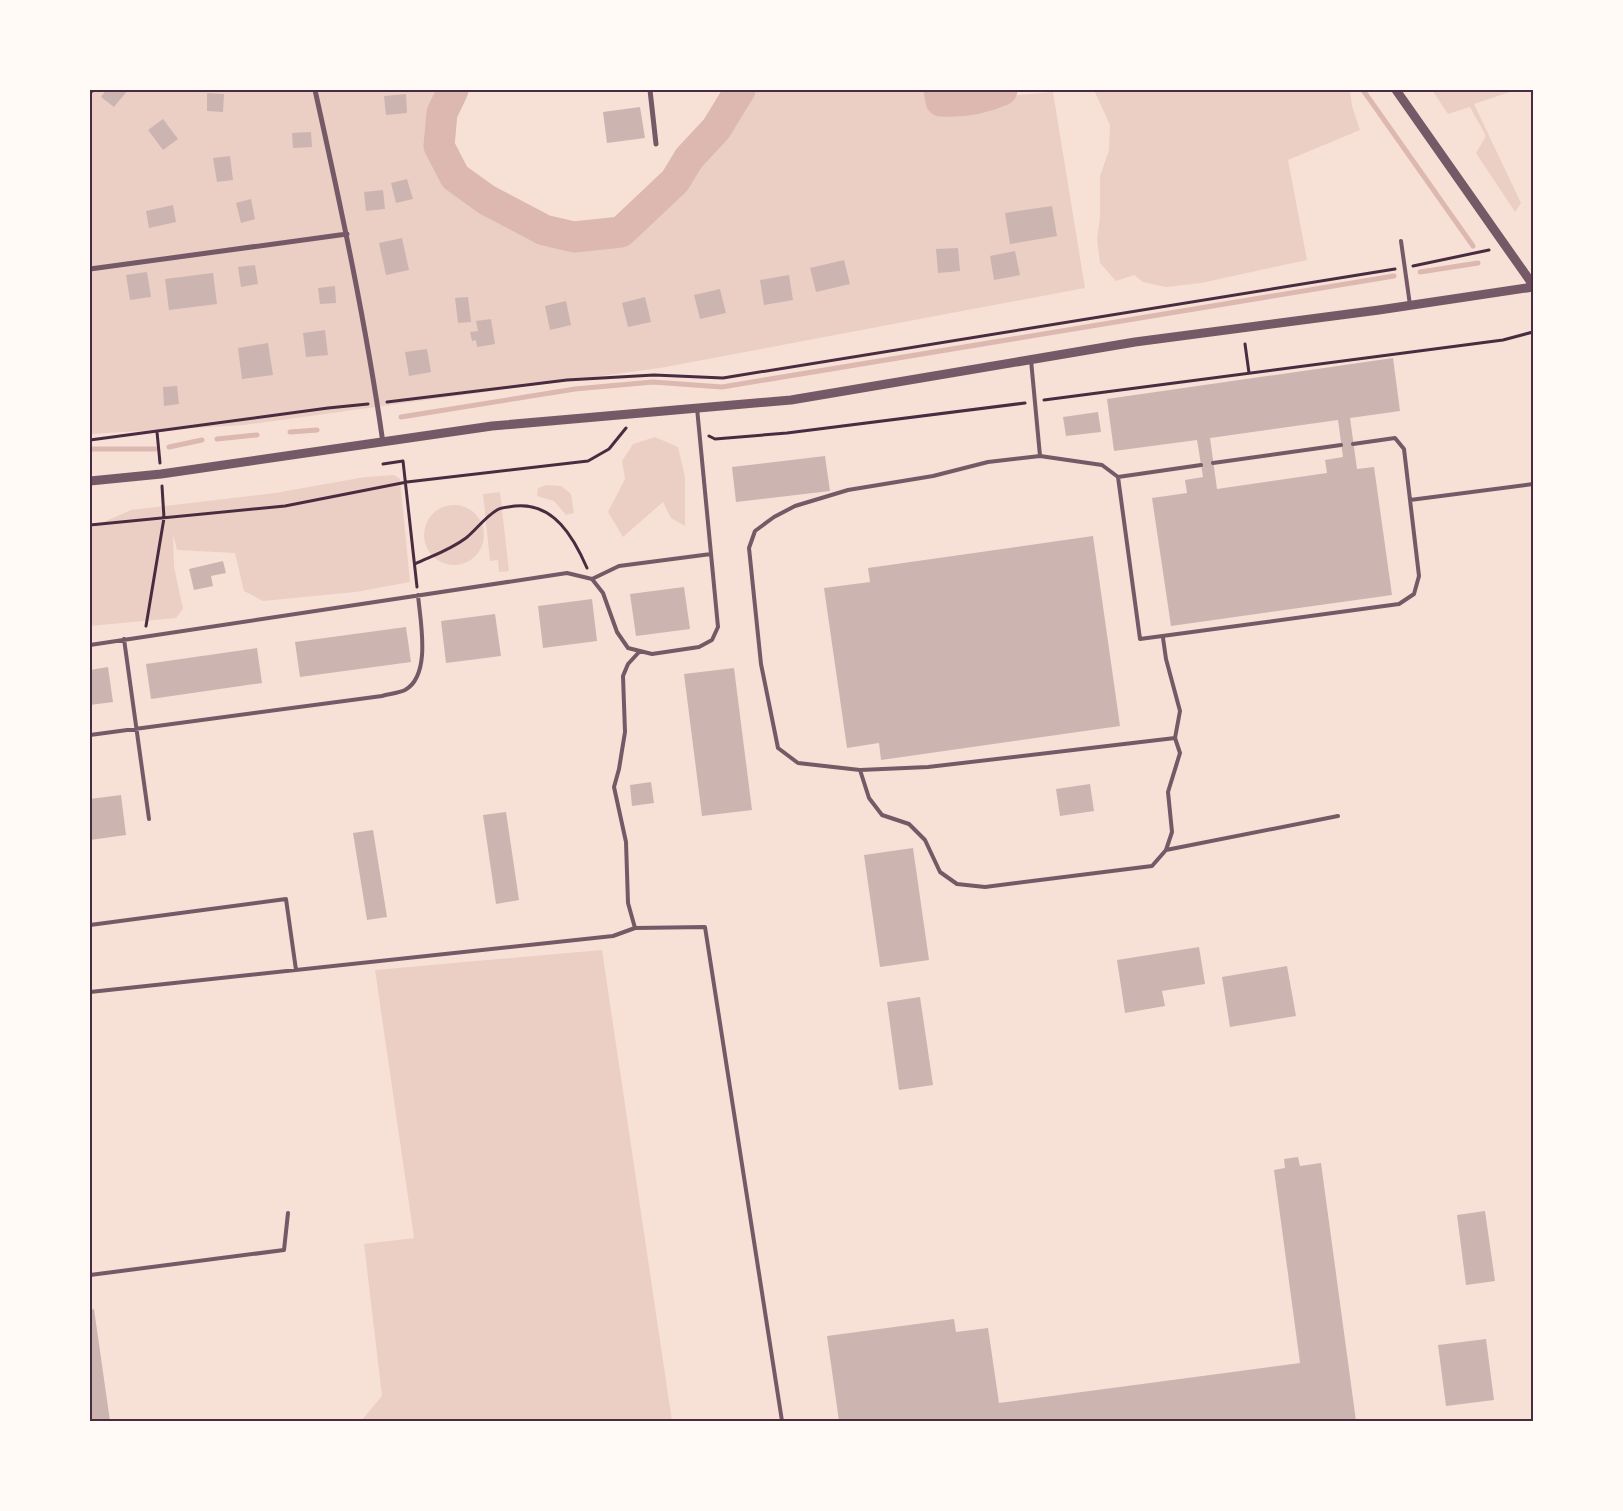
<svg xmlns="http://www.w3.org/2000/svg" width="1623" height="1511" viewBox="0 0 1623 1511" font-family="Commissioner,sans-serif">
<style>
.green{fill:#ebcfc5}
.lines{fill:none;stroke-linecap:round;stroke-linejoin:round}
.stream{stroke:#dcb8b0;stroke-width:5}
.river{stroke:#dcb8b0;stroke-width:31}
.building{fill:#ccb4b1;fill-rule:evenodd}
.path{stroke:#4a2c40;stroke-width:3}
.service{stroke:#755966;stroke-width:4}
.minor{stroke:#755966;stroke-width:5}
.tertiary{stroke:#755966;stroke-width:9}
.neatline{fill:none;stroke:#4a2c40;stroke-width:2}
</style>
<rect width="100%" height="100%" fill="#f7e1d7"/>
<path class="green" d="M90,90H446L434,111L431,152L455,189L501,221L548,238L593,245L631,236L712,152L756,90H929V94L943,115L981,108L1017,95L1053,92L1085,288L660,368L244,425L90,434Z
M1094,90H1350L1352,106L1360,130L1288,160L1307,260L1201,283L1166,287L1143,282L1134,275L1116,281L1100,263L1097,239L1100,217V176L1109,150L1110,125Z
M1432,90H1516L1474,104L1521,203L1515,212L1476,153L1486,136L1470,107L1448,114Z
M655,437L678,447L685,477V526L671,518L663,502L623,537L608,512L625,479L622,461L633,444Z
M394,475L400,479L410,582L356,592L263,601L244,591L235,553L177,550L173,535L174,567L183,609L176,618L90,626V528L131,510L275,493L365,477Z
M546,485L561,486L571,494L574,513L566,515L554,501L537,496L538,488Z
M500,492L509,571L499,572L498,560L490,561L483,494Z
M424 535a30 30 0 1 1 60 0a30 30 0 1 1-60 0Z
M602,950L672,1421H361L382,1396L364,1244L414,1238L375,970Z"/>
<g class="lines">
<path class="stream" d="M1363,90L1473,246
M1420,272L1478,263
M401,417L575,389L653,382L722,387L1394,276
M290,432L317,430
M217,439L257,435
M169,447L202,440
M90,449H155"/>
<path class="river" d="M453,90L442,113L439,146L455,177L487,200L544,230L574,237L621,232L675,181L689,158L716,129L740,90
M939,90L941,101C963,102 982,99 1002,90"/>
</g>
<path class="building" d="M106,90H128L114,107L101,97Z
M207,93L224,94L223,112L207,111Z
M406,94L407,113L386,115L384,96Z
M640,107L645,138L607,143L603,112Z
M163,119L178,139L163,150L148,130Z
M311,132L312,147L293,148L292,133Z
M230,156L233,180L217,182L213,158Z
M407,179L413,199L396,203L391,183Z
M383,190L385,209L366,211L364,192Z
M251,199L255,219L241,223L236,203Z
M173,205L176,222L149,228L146,211Z
M1052,206L1057,236L1010,244L1005,213Z
M402,238L409,270L386,275L379,243Z
M958,248L960,271L938,273L936,249Z
M1015,251L1020,275L994,280L990,256Z
M844,260L850,284L816,292L810,268Z
M255,265L258,284L241,287L238,267Z
M147,272L151,297L130,300L126,275Z
M213,273L217,304L169,310L165,279Z
M789,275L793,300L764,305L760,280Z
M335,286L336,303L320,304L318,288Z
M720,289L726,313L700,319L694,295Z
M468,297L471,322L458,323L455,298Z
M645,297L651,322L628,327L622,303Z
M566,301L571,325L550,330L545,306Z
M491,319L495,344L477,347L476,340L472,341L470,332L478,331L476,321Z
M325,330L328,355L306,357L303,333Z
M268,343L273,375L242,379L238,348Z
M427,349L431,372L409,376L405,352Z
M1393,358L1400,411L1350,418L1357,469L1374,467L1392,595L1171,626L1152,498L1187,493L1185,480L1203,477L1197,440L1114,451L1107,399ZM1338,420L1343,457L1325,460L1327,473L1217,489L1210,438Z
M177,386L179,404L164,406L163,387Z
M1098,412L1101,432L1066,436L1063,417Z
M825,456L830,491L736,502L732,467Z
M1093,536L1120,726L881,760L879,743L847,748L824,588L870,582L868,568Z
M223,561L226,573L211,576L213,586L194,590L189,569Z
M684,587L690,629L636,636L630,594Z
M592,599L597,641L543,648L538,606Z
M495,614L501,656L446,663L441,621Z
M406,627L411,662L300,677L295,642Z
M257,648L262,683L151,699L146,664Z
M108,667L113,702L90,705V670Z
M734,668L752,810L702,816L684,674Z
M651,782L654,803L632,806L630,785Z
M1090,784L1094,811L1060,816L1056,789Z
M121,795L126,835L90,840V799Z
M506,812L519,900L496,904L483,815Z
M373,830L387,917L367,920L353,833Z
M913,848L929,960L880,967L864,855Z
M1199,947L1205,984L1162,991L1165,1006L1125,1013L1117,960Z
M1287,966L1296,1016L1230,1027L1222,977Z
M920,997L933,1085L899,1090L887,1002Z
M1298,1157L1300,1166L1321,1163L1356,1421H839L827,1336L954,1319L956,1332L988,1328L999,1403L1300,1363L1274,1170L1285,1168L1284,1159Z
M1485,1211L1495,1281L1466,1285L1457,1215Z
M94,1309L110,1421H90V1310Z
M1486,1339L1494,1400L1446,1406L1438,1345Z"/>
<g class="lines">
<path class="path" d="M1413,266L1489,250
M1245,344L1249,373
M1044,400L1503,340L1533,332
M387,402L567,380L654,375L723,378L1395,269
M157,432L160,463
M709,436L715,439L787,433L1025,403
M90,440L328,408L368,404
M383,464L403,461L417,587
M90,525L285,506L407,482L588,461L609,449L626,428
M415,564C432,556 450,550 466,538C476,530 485,517 497,510C501,507 510,507 515,506C554,502 574,538 587,568
M146,626L164,518L162,486"/>
<path class="service" d="M1401,241L1410,305
M1031,360L1040,456
M1213,463L1341,445
M1118,477L1201,465
M1410,500L1533,484
M592,579L619,566L711,554
M1163,638L1166,659L1180,711L1175,738L928,767L860,770L798,763L778,748L761,664L749,548L755,531L774,517L795,506L848,490L933,476L988,462L1040,456L1102,465L1118,477L1140,639L1399,604L1414,594L1419,576L1404,449L1395,438L1353,444
M124,639L149,819
M90,645L567,573L592,579L603,593L617,632L628,648L652,654L699,647L712,640L718,627L697,408
M640,651L628,664L623,676L625,732L619,769L614,787L626,842L628,903L635,928L705,927L782,1421
M90,735L382,696C389,694 399,693 405,690C432,675 420,620 418,595
M860,770L869,798L882,815L909,824L925,840L940,872L957,884L985,887L1152,866L1166,850L1172,832L1168,792L1180,753L1175,738
M1166,850L1338,816
M90,925L286,899L296,970
M90,992L613,936L635,928
M90,1275L284,1250L288,1213"/>
<path class="minor" d="M315,90C341,207 366,324 383,443
M650,90L656,144
M90,92L92,90
M90,269L347,234"/>
<path class="tertiary" d="M1396,90L1533,285
M90,481L161,474L492,426L791,400L1135,342L1379,310L1533,287"/>
</g>
<rect width="1623" height="1511" fill="none" stroke="#fffaf5" stroke-width="182"/>
<rect x="91" y="91" width="1441" height="1329" class="neatline"/>
</svg>
